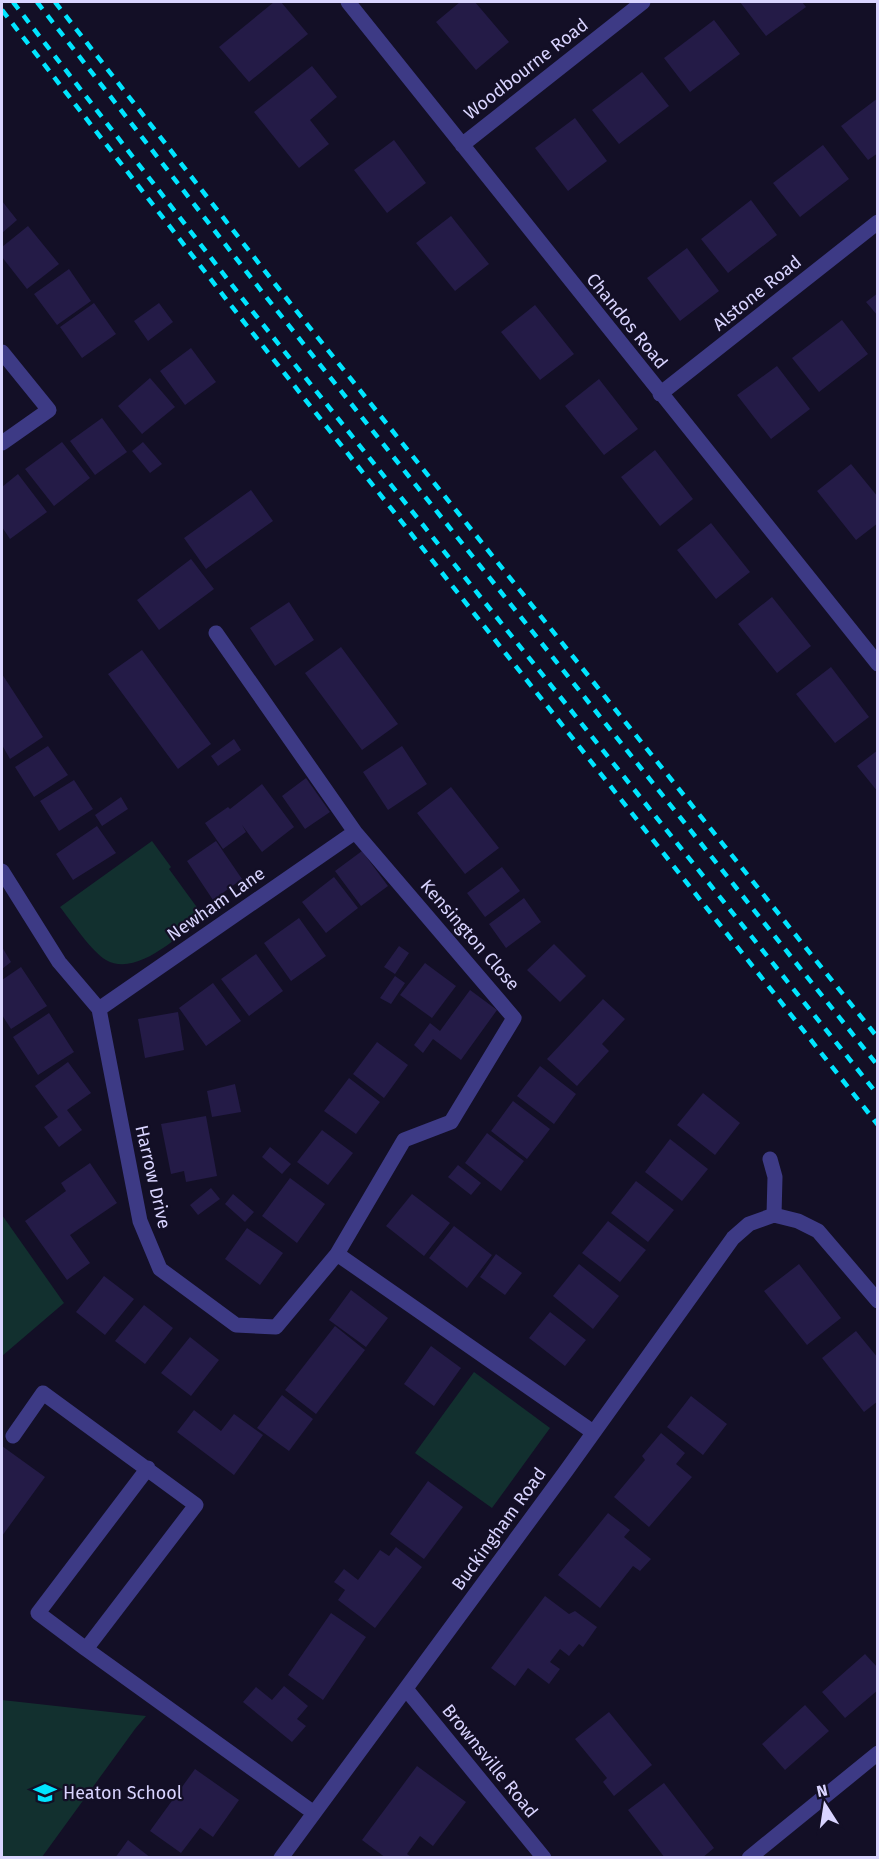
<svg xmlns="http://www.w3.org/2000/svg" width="879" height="1859" viewBox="0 0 879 1859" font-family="'Fira Sans',sans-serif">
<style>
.green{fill:#12302f}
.building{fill:#241b47}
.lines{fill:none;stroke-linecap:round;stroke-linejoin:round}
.minor{stroke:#3d3a85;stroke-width:15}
.rail{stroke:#00e5ff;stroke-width:4.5;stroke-dasharray:9 8;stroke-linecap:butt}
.labels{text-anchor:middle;stroke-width:4.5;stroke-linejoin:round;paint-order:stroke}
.street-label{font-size:18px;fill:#d9d4ff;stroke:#130f26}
.poi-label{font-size:18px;fill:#d9d4ff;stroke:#130f26;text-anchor:start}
</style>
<rect width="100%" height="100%" fill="#130f26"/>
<path class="green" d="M152,841L171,867L169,869L204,917C180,934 137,978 106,960C92,952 71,921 60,907Z
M2,1215L64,1303L2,1356Z
M474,1372L550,1428L492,1508L415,1453Z
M2,1700L146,1716L135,1729L42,1857H2Z"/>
<path class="building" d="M274,2H281L308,34L249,82L219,47Z
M460,2H475L509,42L476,70L436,22Z
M740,2H802L806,7L766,36Z
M714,20L740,54L690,92L664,58Z
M312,66L337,97L310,120L329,144L299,168L254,112Z
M642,72L669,106L619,144L592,110Z
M878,98V153L868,160L841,126Z
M575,118L607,161L568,191L535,148Z
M394,140L426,183L387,213L354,170Z
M823,145L849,179L800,217L773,183Z
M751,200L777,235L728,273L701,239Z
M2,201L17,220L2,233Z
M451,216L489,264L455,291L416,243Z
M28,226L59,264L27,289L2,257V247Z
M687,248L719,291L680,321L647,278Z
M69,269L91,301L57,325L34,294Z
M878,293V316L866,302Z
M94,303L116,334L82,358L60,327Z
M159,303L173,322L148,341L134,321Z
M535,305L574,354L540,380L501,332Z
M842,320L868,354L819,392L792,358Z
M191,348L216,382L185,405L160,371Z
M777,366L810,409L771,439L737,395Z
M150,378L175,407L142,434L118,406Z
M599,379L638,429L604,455L565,406Z
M102,418L127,452L95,475L70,441Z
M62,442L90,478L54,506L25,469Z
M143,442L162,464L150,473L132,451Z
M655,450L693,499L660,526L621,477Z
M851,464L878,497V523L856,540L817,491Z
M18,474L47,512L10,539L2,527V487Z
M251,490L273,521L206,569L184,538Z
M711,523L750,572L716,599L677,550Z
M191,559L214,589L159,630L137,600Z
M772,597L811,646L777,673L738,624Z
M289,602L314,640L275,666L250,628Z
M341,647L398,724L362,750L305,673Z
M142,650L211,744L178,769L108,674Z
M831,667L869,717L835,743L796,694Z
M2,674L43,737L10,759L2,745Z
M234,739L241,750L218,766L211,756Z
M48,746L68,775L34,797L15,767Z
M402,746L427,784L388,810L363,772Z
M878,750V792L857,766Z
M306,778L330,812L305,829L282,796Z
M74,780L93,809L59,831L40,801Z
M262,784L294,827L262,852L242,825L246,832L223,849L205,823L228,807L230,809Z
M451,787L499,848L465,874L417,813Z
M121,797L128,809L102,826L95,815Z
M97,826L116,853L73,880L56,854Z
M216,841L242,879L213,900L187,861Z
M362,851L388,886L361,906L335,871Z
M502,867L520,891L485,917L467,893Z
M334,877L358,908L326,933L302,902Z
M524,898L541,922L506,948L489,924Z
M299,918L326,956L291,981L264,943Z
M554,944L586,976L560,1002L527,970Z
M399,946L409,953L395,974L384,967Z
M2,947L11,962L2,969Z
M256,954L283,991L249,1016L221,979Z
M425,963L456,986L432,1018L400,995Z
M21,967L47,1006L11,1029L2,1015V980Z
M395,976L405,983L391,1004L380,998Z
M213,983L241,1021L206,1046L179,1008Z
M470,990L497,1010L461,1060L433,1039L423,1053L414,1045L430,1023L440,1031Z
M603,999L625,1019L602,1044L609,1051L577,1086L547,1059Z
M178,1012L184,1050L145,1058L138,1019Z
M49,1013L74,1052L38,1075L13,1037Z
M377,1042L408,1065L384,1098L353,1074Z
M68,1062L91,1093L67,1110L82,1130L59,1147L44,1127L58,1117L35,1086Z
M540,1066L576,1094L554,1124L517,1096Z
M349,1078L380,1102L356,1134L324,1111Z
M235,1084L241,1112L212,1117L207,1091Z
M703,1093L740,1123L715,1155L677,1125Z
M513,1101L550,1129L527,1159L491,1131Z
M206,1116L217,1176L186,1182L184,1171L171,1174L161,1124Z
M322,1130L353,1153L328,1185L297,1162Z
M487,1133L524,1161L501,1191L465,1163Z
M670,1139L708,1169L682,1201L645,1172Z
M270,1147L291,1164L282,1174L262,1157Z
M90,1163L117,1203L70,1235L90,1263L67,1280L25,1221L66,1191L61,1183Z
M458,1165L481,1183L471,1195L448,1177Z
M290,1178L325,1204L297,1243L262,1216Z
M636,1181L674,1210L648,1242L611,1213Z
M211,1188L220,1199L198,1215L190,1205Z
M233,1194L254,1212L245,1222L225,1204Z
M412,1194L450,1223L424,1256L386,1226Z
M608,1221L646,1250L620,1282L582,1253Z
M454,1226L492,1255L467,1288L429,1258Z
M247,1228L283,1253L260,1285L225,1259Z
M496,1254L522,1273L505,1295L480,1277Z
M579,1264L619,1296L593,1329L553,1296Z
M799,1264L841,1318L807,1345L764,1291Z
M104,1276L134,1299L105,1335L76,1312Z
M351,1290L388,1318L366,1347L329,1320Z
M144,1305L173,1328L145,1364L115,1341Z
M550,1312L586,1340L565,1366L529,1338Z
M335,1326L365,1350L316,1414L285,1390Z
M856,1331L878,1358V1401L864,1412L822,1358Z
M190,1337L219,1360L191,1396L161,1373Z
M431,1346L461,1368L434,1406L404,1384Z
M282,1395L313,1419L289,1451L257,1428Z
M691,1396L727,1424L703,1455L667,1427Z
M194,1410L221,1431L234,1414L263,1435L234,1475L177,1432Z
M661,1433L685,1453L676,1464L692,1477L649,1527L614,1497L645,1460L642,1456Z
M2,1446L45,1477L2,1536Z
M428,1481L463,1507L424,1559L390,1534Z
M608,1513L630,1530L624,1537L651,1559L640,1571L633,1566L600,1608L558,1575Z
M396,1547L422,1567L375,1628L338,1600L345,1590L334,1582L344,1569L358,1580L380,1550L389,1556Z
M545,1596L569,1614L575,1611L597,1627L583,1647L579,1644L569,1656L560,1649L550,1662L560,1669L549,1684L528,1668L515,1686L491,1668Z
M331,1613L366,1637L323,1700L288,1675Z
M865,1654L878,1668V1690L845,1718L822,1692Z
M284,1686L308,1706L297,1719L306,1726L292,1742L243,1702L256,1687L272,1700Z
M805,1705L829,1731L785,1770L762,1744Z
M609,1712L652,1765L614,1796L603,1782L607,1778L575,1739Z
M417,1766L466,1802L433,1846L420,1836L407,1854L413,1858H386L362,1840Z
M195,1769L239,1800L213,1837L200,1828L181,1853L150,1831Z
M664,1783L714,1848L702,1858H665L628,1810Z
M128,1840L151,1858H115Z"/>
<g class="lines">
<path class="minor" d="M348,2L878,664
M462,145L643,2
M2,352L49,410L2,443
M660,394L878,222
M216,633L355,832L514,1018L451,1122L404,1140L337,1254
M2,871L59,962L99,1009L140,1221L160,1269L236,1325L276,1327L337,1254L593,1432
M99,1009L355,832
M770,1159L775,1177L774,1215
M13,1436L43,1393L196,1505L86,1649L38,1613L148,1468
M86,1649L314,1813
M406,1689L544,1858
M281,1858L566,1471L733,1238L749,1224L774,1215L798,1221L818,1231L878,1301
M749,1858L878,1753"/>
<path class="rail" d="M13,2L249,307L878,1095
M37,2L263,293L878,1066
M55,2L275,284L878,1038
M2,10L240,317L878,1125"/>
</g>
<defs>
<g id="school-bare" transform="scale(1.8)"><path d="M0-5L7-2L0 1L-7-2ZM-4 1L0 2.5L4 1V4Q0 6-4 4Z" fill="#00e5ff" stroke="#130f26" stroke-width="2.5" paint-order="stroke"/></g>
</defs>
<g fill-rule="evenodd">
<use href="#school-bare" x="45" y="1793"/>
</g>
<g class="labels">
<g class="street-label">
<text transform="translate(526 69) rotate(-38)" y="6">Woodbourne Road</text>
<text transform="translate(757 293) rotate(-39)" y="6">Alstone Road</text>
<text transform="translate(627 321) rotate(51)" y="6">Chandos Road</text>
<text transform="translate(216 904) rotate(-35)" y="6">Newham Lane</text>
<text transform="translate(470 935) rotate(49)" y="6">Kensington Close</text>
<text transform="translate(153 1177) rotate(77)" y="6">Harrow Drive</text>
<text transform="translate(499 1529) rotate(-54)" y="6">Buckingham Road</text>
<text transform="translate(490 1761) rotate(51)" y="6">Brownsville Road</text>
</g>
<g class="poi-label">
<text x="63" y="1799">Heaton School</text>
</g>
</g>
<rect width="879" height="1859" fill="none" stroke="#d9d4ff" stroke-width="6"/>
<g transform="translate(825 1805) rotate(348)" stroke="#130f26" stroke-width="4.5" paint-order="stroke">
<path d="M0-4.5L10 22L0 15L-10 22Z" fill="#d9d4ff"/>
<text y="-9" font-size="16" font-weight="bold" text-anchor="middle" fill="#d9d4ff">N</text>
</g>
</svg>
